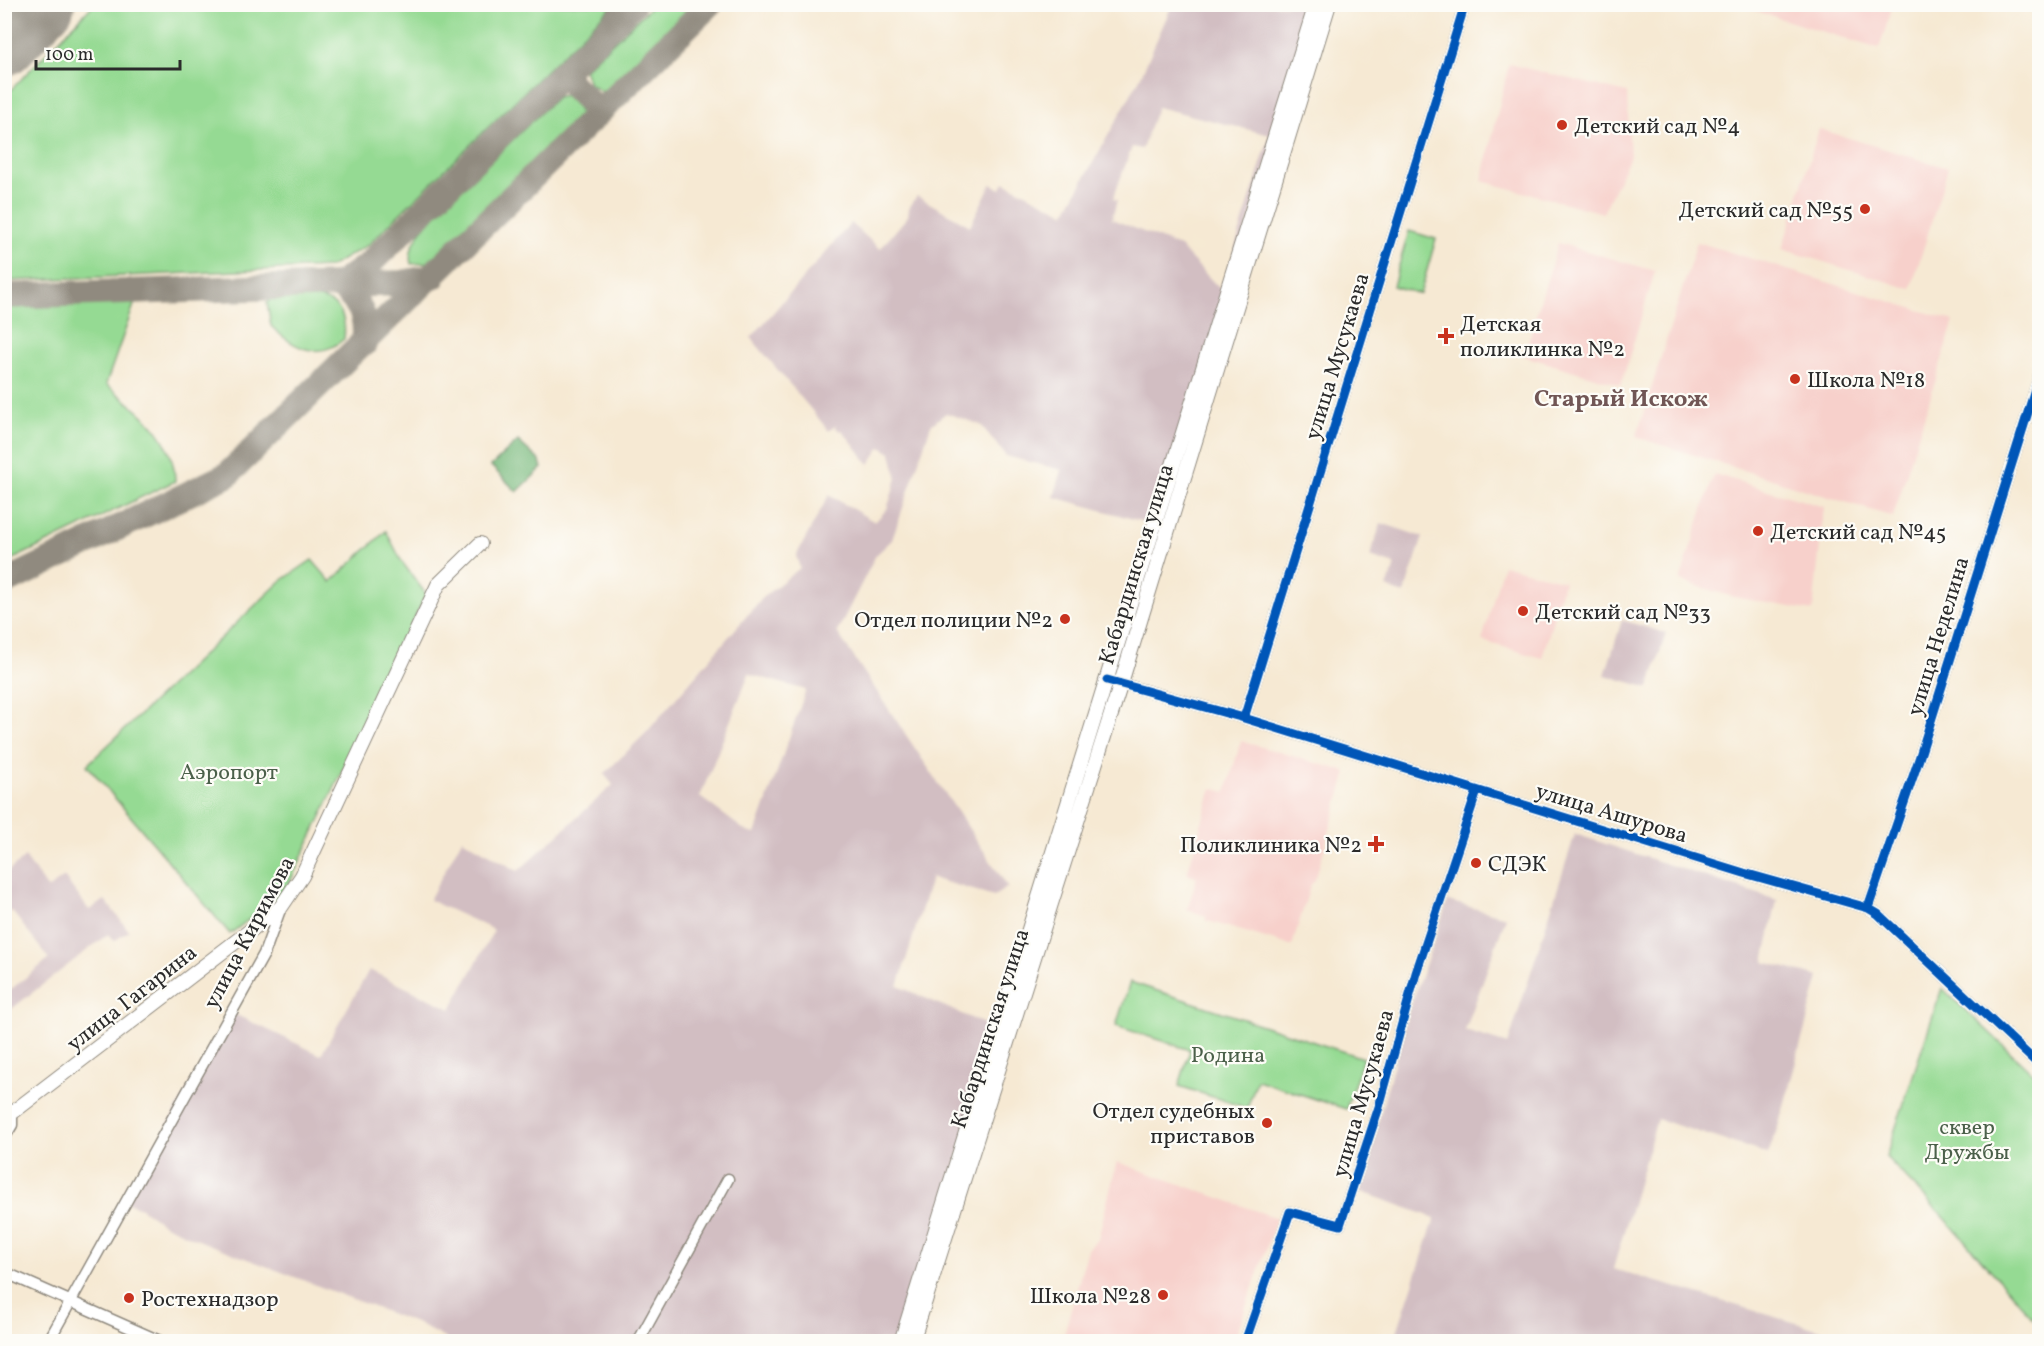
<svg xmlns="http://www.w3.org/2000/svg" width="2044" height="1346" viewBox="0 0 2044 1346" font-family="Vollkorn,serif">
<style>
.built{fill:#f7d0cb}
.industrial{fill:#d2bec2;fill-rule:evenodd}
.green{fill:#95da93;stroke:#60825f;stroke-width:1.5}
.forest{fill:#78ba7d;stroke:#527254;stroke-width:1.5}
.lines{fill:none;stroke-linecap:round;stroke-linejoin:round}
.taxiway{stroke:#908a7f;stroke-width:26}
.runway{stroke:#908a7f;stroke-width:64}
.minor-casing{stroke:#908a7f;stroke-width:13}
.major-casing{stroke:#908a7f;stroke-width:16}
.minor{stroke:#fff;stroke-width:10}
.major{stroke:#fff;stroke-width:14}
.cycleway-casing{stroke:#fdfcf7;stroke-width:13}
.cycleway{stroke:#0057b8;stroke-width:9}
.poi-dot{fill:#c8321e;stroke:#fdfcf7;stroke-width:2}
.labels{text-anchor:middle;stroke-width:4.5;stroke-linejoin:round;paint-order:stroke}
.poi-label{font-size:22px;fill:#2b2b2b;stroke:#fdfcf7;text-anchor:start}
.street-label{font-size:22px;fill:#2b2b2b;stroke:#fdfcf7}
.park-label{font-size:22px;fill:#4b604a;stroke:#fdfcf7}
.neighbourhood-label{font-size:24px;font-weight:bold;fill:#715655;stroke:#fdfcf7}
</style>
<rect width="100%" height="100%" fill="#fdfcf7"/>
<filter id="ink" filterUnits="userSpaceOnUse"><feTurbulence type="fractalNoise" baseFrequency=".0167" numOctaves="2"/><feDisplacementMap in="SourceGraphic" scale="12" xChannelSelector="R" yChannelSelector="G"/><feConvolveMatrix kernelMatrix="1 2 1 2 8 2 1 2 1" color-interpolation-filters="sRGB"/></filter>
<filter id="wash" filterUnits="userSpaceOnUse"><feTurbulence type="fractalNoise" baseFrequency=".008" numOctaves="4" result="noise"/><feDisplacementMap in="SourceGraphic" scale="24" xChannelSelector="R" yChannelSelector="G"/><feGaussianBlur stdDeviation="1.35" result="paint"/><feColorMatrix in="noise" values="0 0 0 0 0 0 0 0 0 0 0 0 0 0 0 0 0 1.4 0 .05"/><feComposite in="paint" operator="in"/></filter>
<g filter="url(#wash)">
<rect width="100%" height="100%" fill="#f6e9d3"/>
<path class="built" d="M1737,5H1893L1879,49Z
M1509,64L1627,93L1630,156L1603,213L1482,181Z
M1819,129L1948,168L1911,289L1782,249Z
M1697,242L1954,321L1893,517L1636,437Z
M1558,243L1655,271L1621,385L1524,356Z
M1714,474L1824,507L1813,611L1734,597L1680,581Z
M1503,565L1564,581L1542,658L1482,641Z
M1241,741L1347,772L1315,880L1310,886L1292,946L1205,920L1207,916L1187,910L1197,877L1187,873L1212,788L1226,792Z
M1117,1162L1277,1218L1234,1341H1062L1088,1249L1098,1239Z"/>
<path class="industrial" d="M1172,5H1316L1155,525L1054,497L1062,470L1006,456L981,425L946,413L931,425L892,540L876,555L837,632L1008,887L994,896L931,878L898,986L998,1030L901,1341H450L418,1324L203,1242L163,1224L141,1208L125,1202L230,1012L321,1055L369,970L451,1009L494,930L429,900L462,839L518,871L613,785L604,774L646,733L763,597L800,568L796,556L829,495L875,522L887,509L897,478L891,453L881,447L869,464L842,430L839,431L835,426L829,431L751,338L851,223L880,249L908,216L909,208L917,196L970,226L991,184L1001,189L1004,182L1065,213L1140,78ZM1157,107L1270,135L1228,270L1220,289L1180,247L1112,219L1117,200L1113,199L1132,147L1142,149ZM749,674L806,690L755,834L747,832L700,797Z
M1381,523L1423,537L1404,594L1387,588L1395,565L1370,557Z
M1622,620L1666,633L1649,688L1605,675Z
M1575,834L1777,900L1764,962L1819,977L1779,1124L1768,1154L1657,1119L1613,1269L1827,1332L1824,1341H1394L1435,1218L1359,1191L1407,1016L1448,901L1506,917L1465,1031L1508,1044Z
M25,857L48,889L64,877L89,910L105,900L129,931L114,941L108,934L5,1014V994L49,959L11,910L5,916V874Z"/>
<path class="green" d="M93,5V4L613,5L368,245L330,267L5,281V96Z
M653,5H693L603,93L589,83L584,70Z
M565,95L572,97L580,114L429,263L411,264C407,249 419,234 428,222L557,97Z
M1409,231L1436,239L1420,294L1393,286Z
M273,297C307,297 350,289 344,339C318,362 292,347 271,326L267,303Z
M135,302L106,384C139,412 174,434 175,481L5,563V304Z
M386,531L402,562L426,594L290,882L277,898L230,934L87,765L281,581L312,560L331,582Z
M1130,982L1363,1058L1346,1109L1257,1080L1247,1108L1179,1086L1190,1050L1116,1026Z
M1942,988L2039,1079V1325L1943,1216L1886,1157Z"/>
<path class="forest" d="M518,441L540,461L542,468L517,492L491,466Z"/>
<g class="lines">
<path class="taxiway" d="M561,74L599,112
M338,285C360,302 368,316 364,344
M339,285L367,266L633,4
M4,296L402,283L433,277
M4,583L227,475L710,4"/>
<path class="runway" d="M4,44L43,4"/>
</g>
</g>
<g filter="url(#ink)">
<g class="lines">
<g class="minor-casing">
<path id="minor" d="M1115,682L1244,718L1744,873L1868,908L1878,914L2040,1066
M1244,718L1465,4
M1868,908L1919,759L2040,374
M4,1138L12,1125V1114
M4,1272L162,1342
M48,1342L264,954L281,907
M638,1342L728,1179
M1245,1342L1290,1212L1340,1225L1379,1107L1416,973L1477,791"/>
</g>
<g class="major-casing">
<path id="major" d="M4,1119L281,907L302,876L438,585L480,544
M901,1342L1316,4
M912,1342L1121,683L1329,4"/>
</g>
<use href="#minor" class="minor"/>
<use href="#major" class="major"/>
<g class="cycleway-casing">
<path id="cycleway" d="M1107,680L1244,718L1744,873L1868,908L1878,914L2040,1066
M1244,718L1465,4
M1868,908L1919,759L2040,374
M1245,1342L1290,1212L1340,1225L1379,1107L1416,973L1477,791"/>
</g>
<use href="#cycleway" class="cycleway"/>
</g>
</g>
<g class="poi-dot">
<circle cx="1562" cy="125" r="6"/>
<circle cx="1865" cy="209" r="6"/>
<path d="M1443 327h6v6h6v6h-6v6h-6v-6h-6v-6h6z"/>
<circle cx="1795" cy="379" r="6"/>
<circle cx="1758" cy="531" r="6"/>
<circle cx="1523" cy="611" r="6"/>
<circle cx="1065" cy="619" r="6"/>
<path d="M1373 835h6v6h6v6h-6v6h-6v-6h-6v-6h6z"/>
<circle cx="1476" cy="863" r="6"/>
<circle cx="1267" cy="1123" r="6"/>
<circle cx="1163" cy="1295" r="6"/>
<circle cx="129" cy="1298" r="6"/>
</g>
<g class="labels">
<g class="poi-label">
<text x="1574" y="133">Детский сад №4</text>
<text x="1853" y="217" text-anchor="end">Детский сад №55</text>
<text x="1460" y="331">Детская<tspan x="1460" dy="25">поликлинка №2</tspan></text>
<text x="1807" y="387">Школа №18</text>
<text x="1770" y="539">Детский сад №45</text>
<text x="1535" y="619">Детский сад №33</text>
<text x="1053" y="627" text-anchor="end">Отдел полиции №2</text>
<text x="1362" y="852" text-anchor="end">Поликлиника №2</text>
<text x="1488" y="871">СДЭК</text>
<text x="1255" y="1118" text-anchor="end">Отдел судебных<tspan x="1255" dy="25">приставов</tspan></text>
<text x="1151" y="1303" text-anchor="end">Школа №28</text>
<text x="141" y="1306">Ростехнадзор</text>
</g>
<g class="street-label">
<text transform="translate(1336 356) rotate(-73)" y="8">улица Мусукаева</text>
<text transform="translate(1135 564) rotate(-73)" y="8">Кабардинская улица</text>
<text transform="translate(1937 636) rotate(-73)" y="8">улица Неделина</text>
<text transform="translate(1612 812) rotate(17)" y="8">улица Ашурова</text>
<text transform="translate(248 932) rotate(-62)" y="8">улица Киримова</text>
<text transform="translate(131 997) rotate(-38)" y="8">улица Гагарина</text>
<text transform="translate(989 1028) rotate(-72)" y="8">Кабардинская улица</text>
<text transform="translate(1362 1093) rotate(-74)" y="8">улица Мусукаева</text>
</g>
<g class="park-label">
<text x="229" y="779">Аэропорт</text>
<text x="1228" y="1062">Родина</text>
<text x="1967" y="1134">сквер<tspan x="1967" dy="25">Дружбы</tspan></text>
</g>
<g class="neighbourhood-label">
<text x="1621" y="406">Старый Искож</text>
</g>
</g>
<rect width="2044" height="1346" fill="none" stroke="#fdfcf7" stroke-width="24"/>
<path d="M36 60v9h144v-9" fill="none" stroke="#2b2b2b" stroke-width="3"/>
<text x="45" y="60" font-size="18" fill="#2b2b2b" stroke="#fdfcf7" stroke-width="4.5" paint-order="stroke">100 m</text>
</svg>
